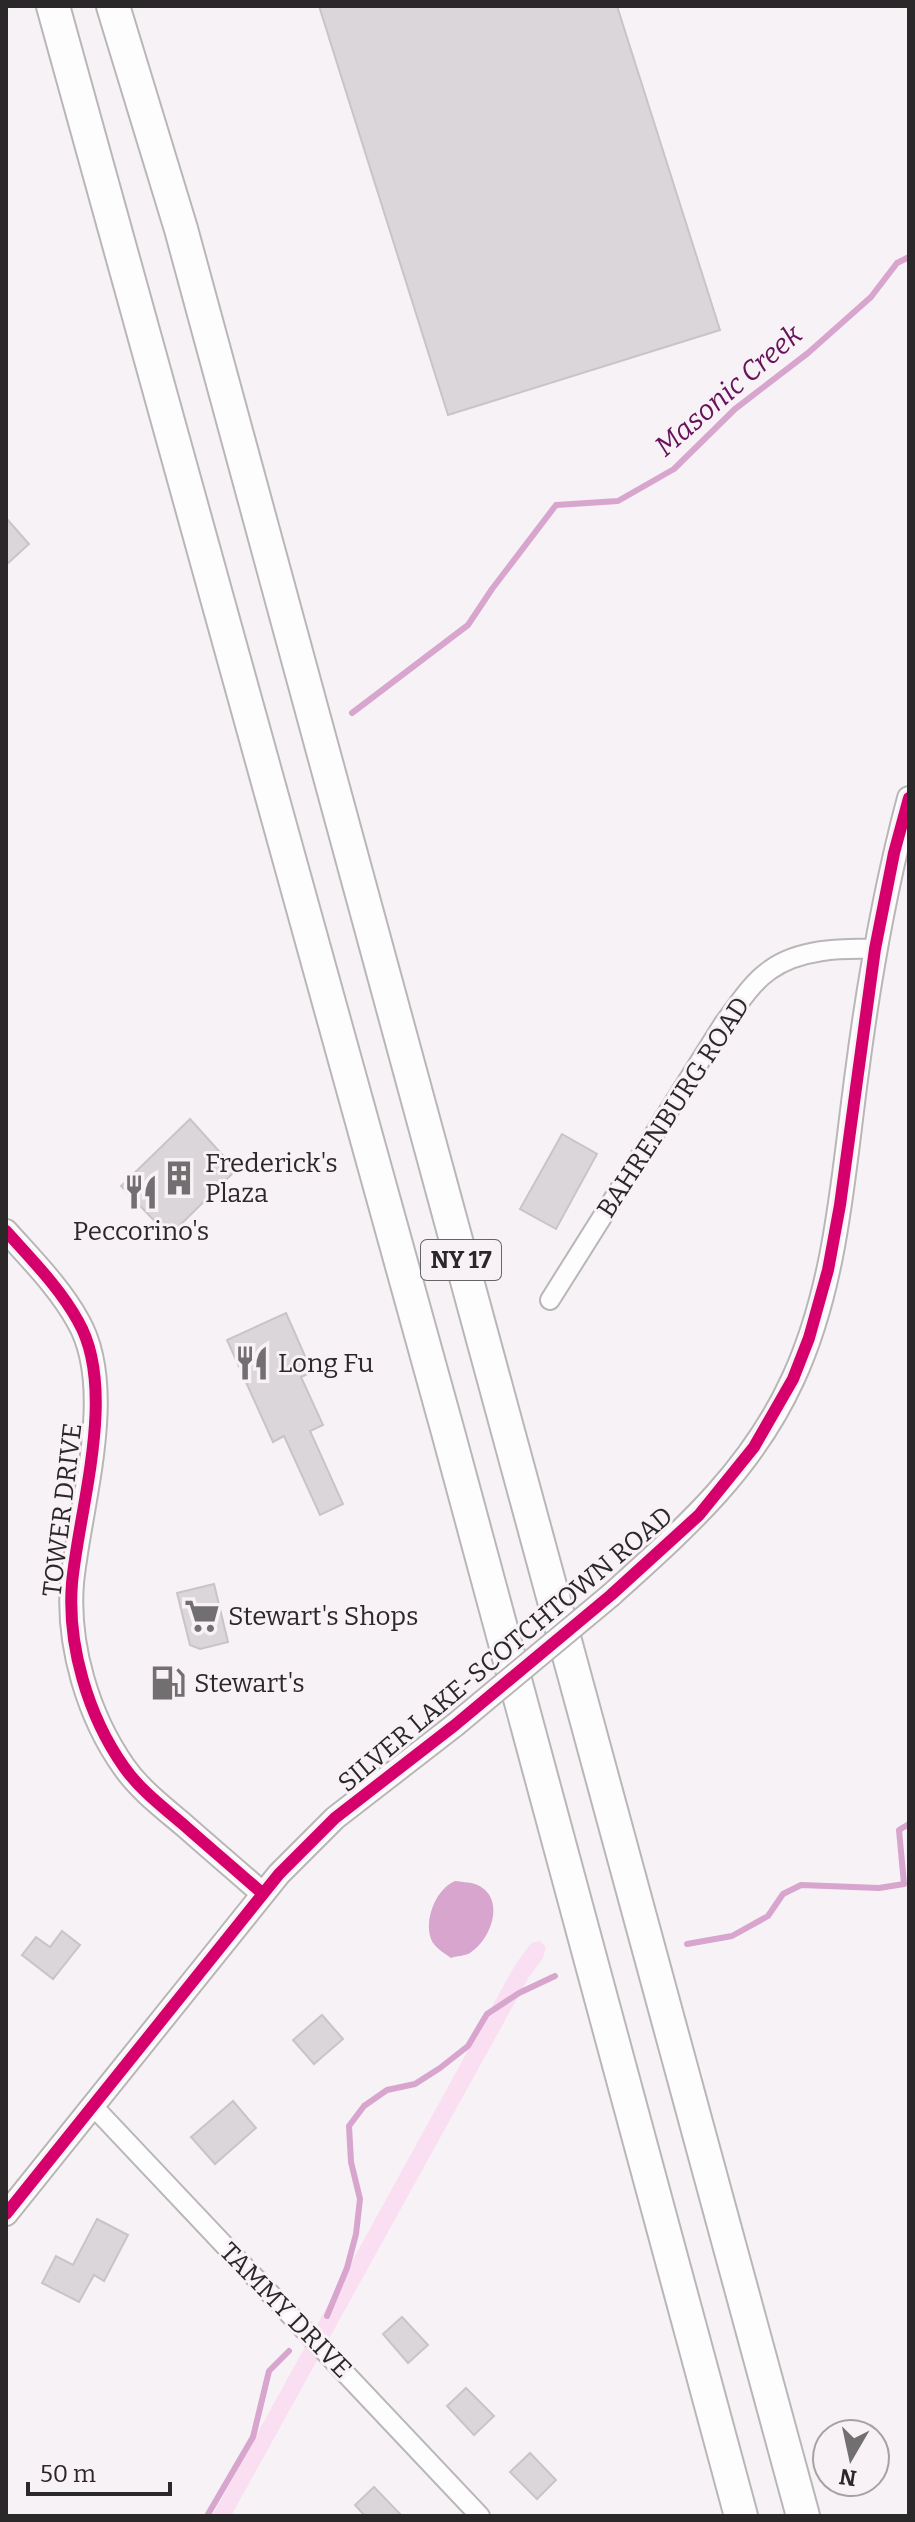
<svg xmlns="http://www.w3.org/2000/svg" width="915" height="2522" viewBox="0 0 915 2522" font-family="Bitter,serif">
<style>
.green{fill:#fadff3}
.water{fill:#d7a5cd}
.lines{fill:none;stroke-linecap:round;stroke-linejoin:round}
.stream{stroke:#d7a5cd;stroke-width:6}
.building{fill:#dad6d9;stroke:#c8c4c7;stroke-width:2}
.minor-casing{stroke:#b9b6b8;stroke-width:22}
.tertiary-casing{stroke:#b9b6b8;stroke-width:26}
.motorway-casing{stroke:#b9b6b8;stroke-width:36}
.minor{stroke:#fefdfe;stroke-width:18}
.tertiary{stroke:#fefdfe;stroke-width:22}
.motorway{stroke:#fefdfe;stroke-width:32}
.tertiary-bridge-casing{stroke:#b9b6b8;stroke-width:26;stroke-linecap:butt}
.tertiary-bridge{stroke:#fefdfe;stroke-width:22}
.cycleway-casing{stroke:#f8f1f6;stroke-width:17}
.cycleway{stroke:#d6006c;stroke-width:12}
.labels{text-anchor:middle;stroke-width:6;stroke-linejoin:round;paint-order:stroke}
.shield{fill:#f8f1f6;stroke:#686467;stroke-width:2}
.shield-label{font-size:24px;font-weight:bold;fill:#2b282a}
.street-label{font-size:26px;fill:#2b282a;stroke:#f8f1f6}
.poi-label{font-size:26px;fill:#2b282a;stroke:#f8f1f6;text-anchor:start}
.water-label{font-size:28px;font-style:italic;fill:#66135b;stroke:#f8f1f6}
</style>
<rect width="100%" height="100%" fill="#f7f2f5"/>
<path class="green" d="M540,1941L546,1947L543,1958L529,1977L231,2516H212L515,1965L531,1943Z"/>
<path class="water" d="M455,1881C461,1882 469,1882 475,1884C507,1896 492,1939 470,1953C465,1956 456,1956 451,1958C444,1953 434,1947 431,1939C424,1919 436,1889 455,1881Z"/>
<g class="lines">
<path class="stream" d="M352,713L468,625L492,589L556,505L618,501L674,469L735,409L808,353L871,297L897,263L909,257
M687,1944L732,1936L768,1916L783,1894L801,1885L879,1888L904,1884L899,1830L909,1824
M327,2316L347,2268L356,2234L360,2199L351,2162L349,2126L364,2106L387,2090L415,2084L440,2068L468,2046L487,2014L519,1993L555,1976
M207,2516L253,2437L269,2371L289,2351"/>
</g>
<path class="building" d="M319,6H617L720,330L448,415Z
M6,518L29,544L6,565Z
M190,1119L236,1170L169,1236L121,1186Z
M562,1134L597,1154L556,1229L520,1209Z
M286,1313L312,1372L301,1377L323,1425L310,1431L343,1504L320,1515L284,1436L273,1442L227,1340Z
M214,1584L228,1642L200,1649L190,1645L177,1593Z
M62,1931L80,1945L53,1979L22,1955L36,1937L50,1947Z
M322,2015L343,2039L314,2064L293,2040Z
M233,2101L256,2128L215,2164L191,2137Z
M97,2219L128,2235L104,2281L94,2275L79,2302L42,2283L56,2256L73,2265Z
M402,2317L428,2345L408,2363L383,2334Z
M466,2388L494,2416L474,2435L447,2406Z
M530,2453L556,2480L537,2499L510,2472Z
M374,2487L402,2516H365L355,2505Z"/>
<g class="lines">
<g class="minor-casing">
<path id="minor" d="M550,1300L724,1023C738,1005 751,983 770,970C799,949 841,948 875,949
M92,2105L480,2516"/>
</g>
<g class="tertiary-casing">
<path id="tertiary" d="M6,1231C31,1259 60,1288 78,1321C118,1390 79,1508 72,1583C67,1645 88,1716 124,1767C140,1790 164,1808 185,1826C211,1849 237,1871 263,1894
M611,1595C684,1529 751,1471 793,1379C837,1284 843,1174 857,1072C869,979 885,888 909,798
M6,2214L279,1874L335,1818L455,1725"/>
</g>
<g class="motorway-casing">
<path id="motorway" d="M53,6L448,1432L741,2516
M113,6L181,229L803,2516"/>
</g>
<use href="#minor" class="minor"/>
<use href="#tertiary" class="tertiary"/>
<use href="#motorway" class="motorway"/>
<g class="tertiary-bridge-casing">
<path id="tertiary-bridge" d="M455,1725L611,1595"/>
</g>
<use href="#tertiary-bridge" class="tertiary-bridge"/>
<g class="cycleway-casing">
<path id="cycleway" d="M6,1231C31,1259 60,1288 78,1321C118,1390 79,1508 72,1583C67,1645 88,1716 124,1767C140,1790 164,1808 185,1826C211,1849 237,1871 263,1894
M6,2214L279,1874L335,1818L455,1725L611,1595L699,1515L754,1447L793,1379L809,1338L828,1270L840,1205L875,949L894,853L909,798"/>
</g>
<use href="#cycleway" class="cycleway"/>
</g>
<defs>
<g id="building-bare" transform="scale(2.76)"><path d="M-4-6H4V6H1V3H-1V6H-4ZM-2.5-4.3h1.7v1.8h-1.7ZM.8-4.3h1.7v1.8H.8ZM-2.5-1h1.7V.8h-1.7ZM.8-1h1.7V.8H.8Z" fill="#726f71" stroke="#f8f1f6" stroke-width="2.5" paint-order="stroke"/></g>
<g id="restaurant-bare" transform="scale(2.76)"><path d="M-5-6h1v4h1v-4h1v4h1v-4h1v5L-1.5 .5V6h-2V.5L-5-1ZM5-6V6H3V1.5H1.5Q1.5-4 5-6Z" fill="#726f71" stroke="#f8f1f6" stroke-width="2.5" paint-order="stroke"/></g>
<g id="supermarket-bare" transform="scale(2.76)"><path d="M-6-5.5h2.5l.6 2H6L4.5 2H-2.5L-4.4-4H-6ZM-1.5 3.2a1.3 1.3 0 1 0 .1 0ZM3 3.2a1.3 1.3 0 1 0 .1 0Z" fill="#726f71" stroke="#f8f1f6" stroke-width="2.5" paint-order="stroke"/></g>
<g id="fuel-bare" transform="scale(2.76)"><path d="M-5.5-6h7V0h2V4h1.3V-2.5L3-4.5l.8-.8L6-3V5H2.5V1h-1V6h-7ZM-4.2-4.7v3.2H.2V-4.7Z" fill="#726f71" stroke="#f8f1f6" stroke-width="2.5" paint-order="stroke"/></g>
</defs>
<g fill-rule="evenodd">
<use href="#building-bare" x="179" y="1178"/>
<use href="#restaurant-bare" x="141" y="1192"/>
<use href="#restaurant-bare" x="252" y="1363"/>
<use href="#supermarket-bare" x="202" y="1616"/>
<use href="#fuel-bare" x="168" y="1683"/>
</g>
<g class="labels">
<rect class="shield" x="421" y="1240" width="80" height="40" rx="6"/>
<g class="shield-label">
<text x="461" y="1268">NY 17</text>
</g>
<g class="street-label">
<text transform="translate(673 1107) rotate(-57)" y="9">BAHRENBURG ROAD</text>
<text transform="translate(62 1510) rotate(-83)" y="9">TOWER DRIVE</text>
<text transform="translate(505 1649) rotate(-40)" y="9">SILVER LAKE-SCOTCHTOWN ROAD</text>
<text transform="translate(286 2310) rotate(46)" y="9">TAMMY DRIVE</text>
</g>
<g class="poi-label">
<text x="205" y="1172">Frederick's<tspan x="205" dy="30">Plaza</tspan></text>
<text x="141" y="1240" text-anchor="middle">Peccorino's</text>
<text x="278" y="1372">Long Fu</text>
<text x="228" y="1625">Stewart's Shops</text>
<text x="194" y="1692">Stewart's</text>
</g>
<g class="water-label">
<text transform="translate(728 390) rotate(-41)" y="10">Masonic Creek</text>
</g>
</g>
<rect width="915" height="2522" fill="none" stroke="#2b282a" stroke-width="16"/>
<g transform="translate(851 2458) rotate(189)"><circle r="38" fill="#f8f1f6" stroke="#a6a1a4" stroke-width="2"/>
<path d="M0-6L14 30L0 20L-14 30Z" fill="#726f71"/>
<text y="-12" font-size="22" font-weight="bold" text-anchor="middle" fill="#2b282a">N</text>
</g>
<path d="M28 2482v12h142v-12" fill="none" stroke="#2b282a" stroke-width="4"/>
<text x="40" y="2482" font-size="24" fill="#2b282a" stroke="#f8f1f6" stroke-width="6" paint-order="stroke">50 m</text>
</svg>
